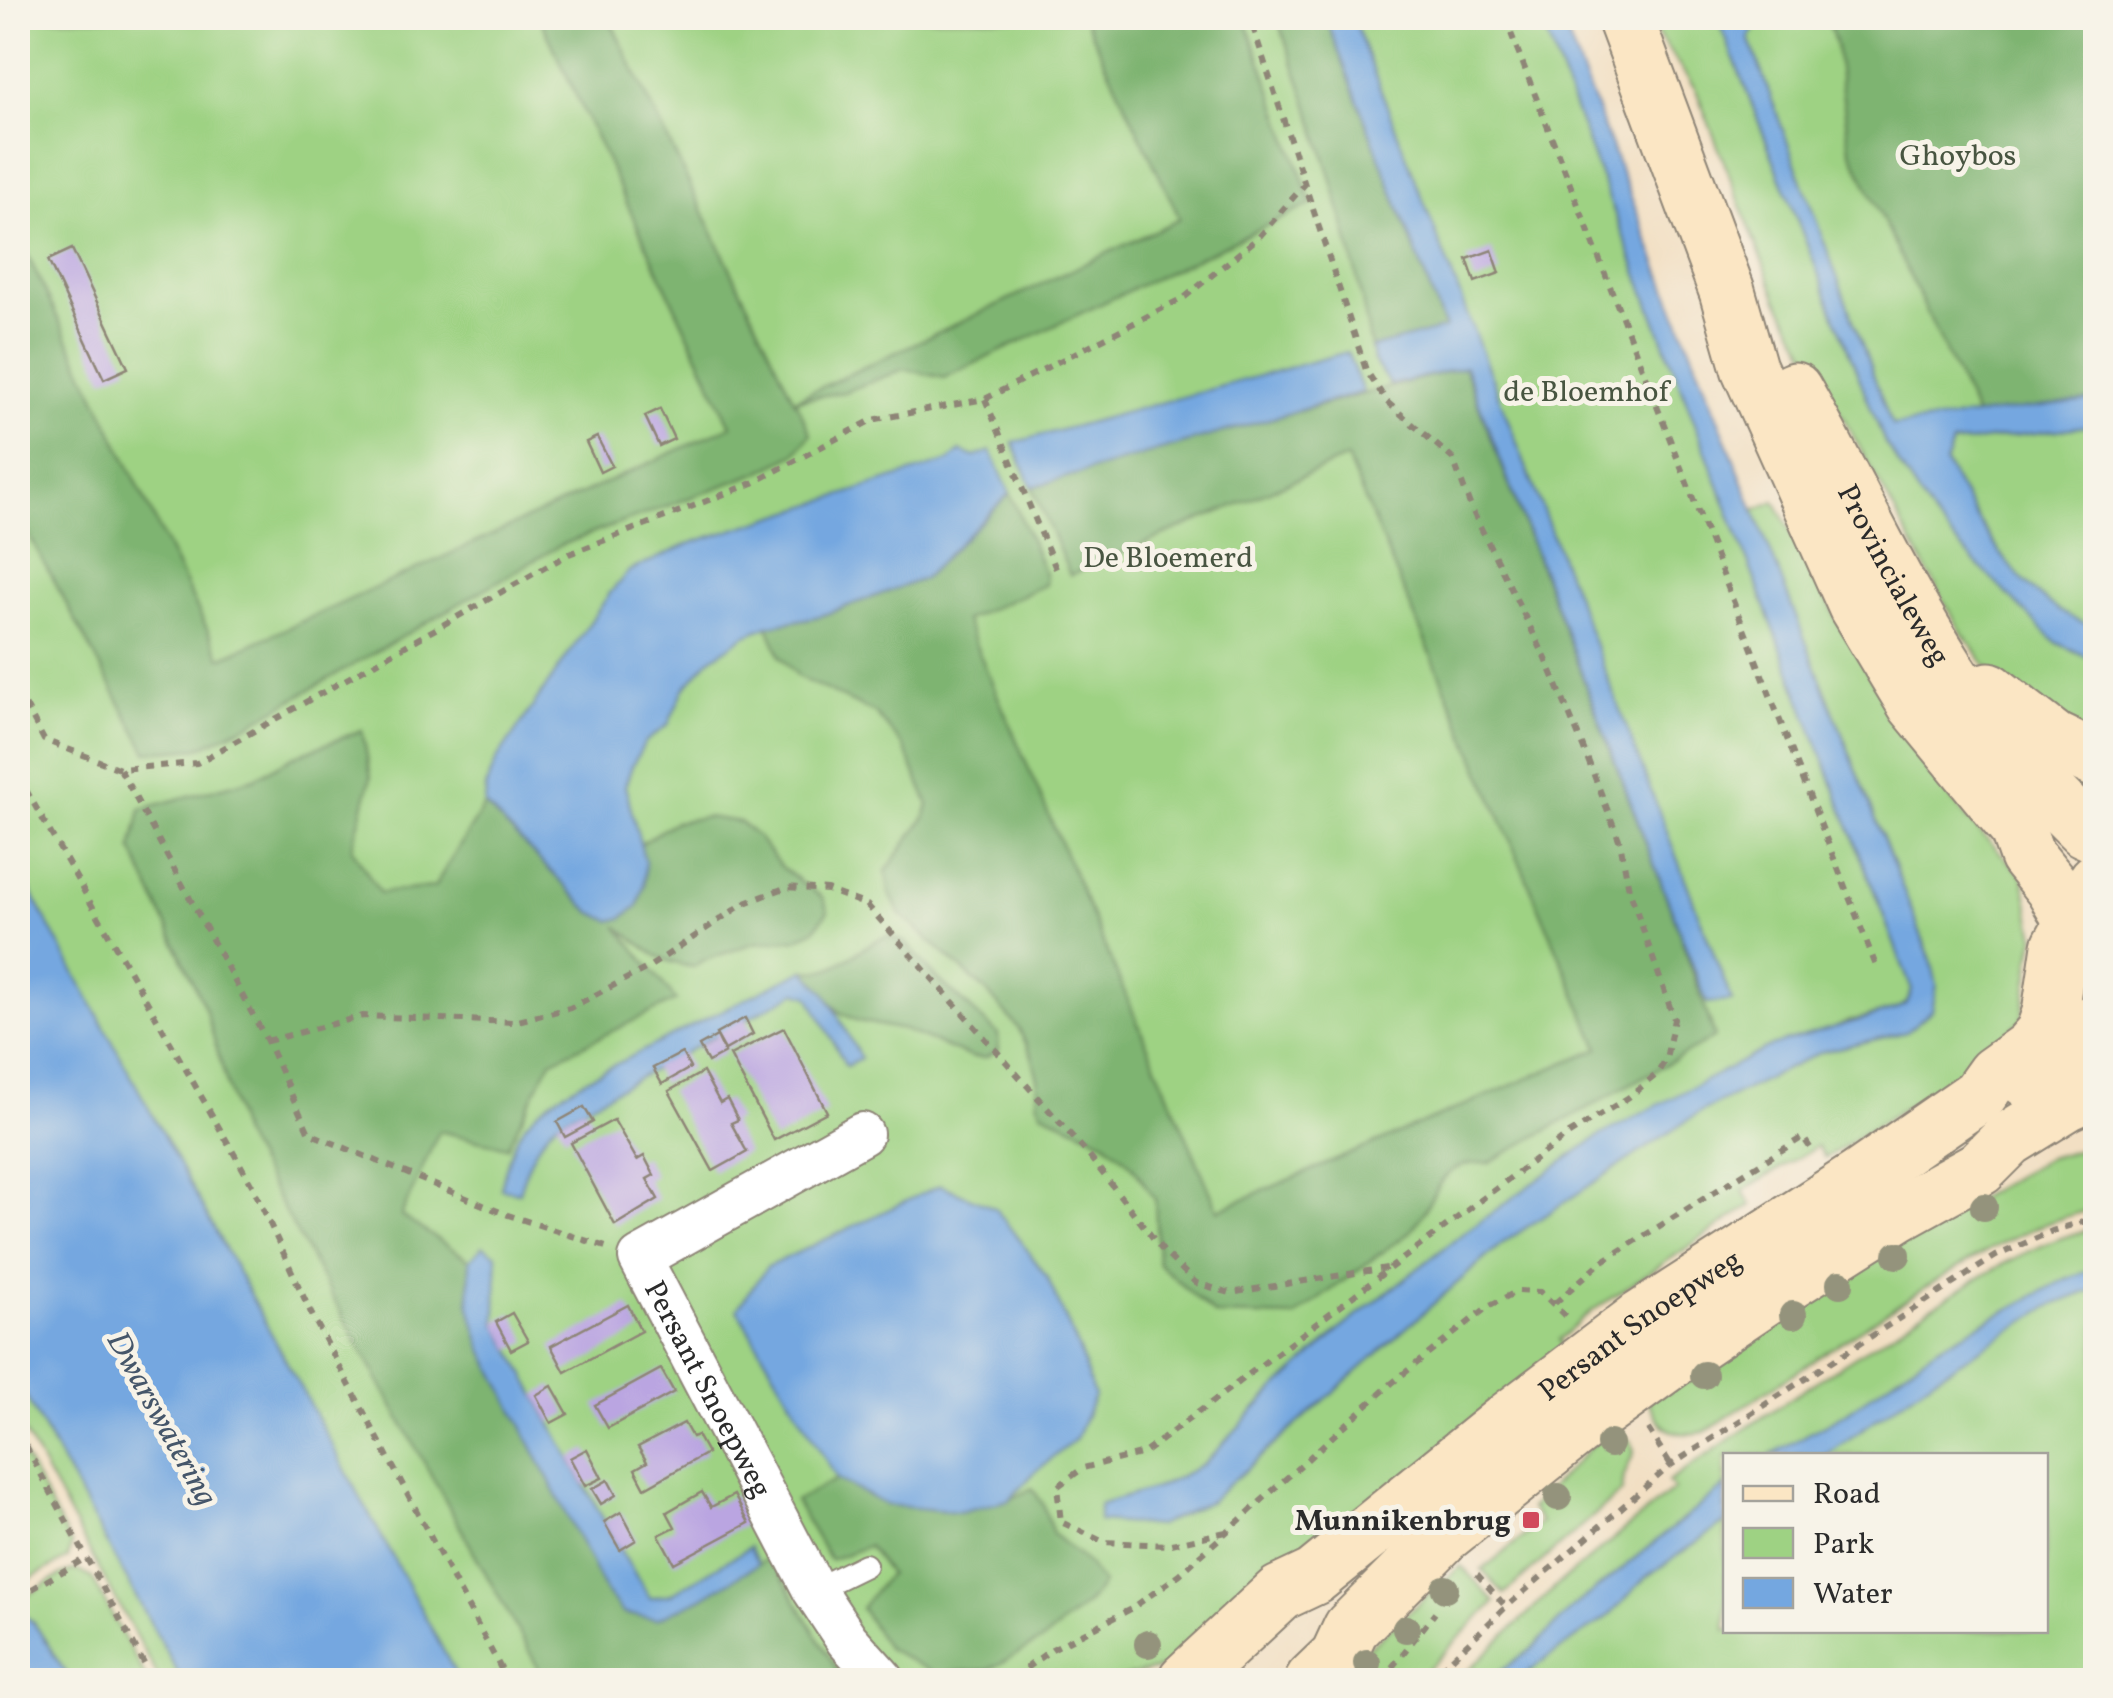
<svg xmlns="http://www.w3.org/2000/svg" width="2113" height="1698" viewBox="0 0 2113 1698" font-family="Vollkorn,serif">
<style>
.green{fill:#9ed283;stroke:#647e57;stroke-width:2.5}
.forest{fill:#7eb471;stroke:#54704e;stroke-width:2.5}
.water{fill:#74a7e0;stroke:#506986;stroke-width:2.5}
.building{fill:#baa5e1}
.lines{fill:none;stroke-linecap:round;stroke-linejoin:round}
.lane-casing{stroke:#8e8577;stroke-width:26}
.street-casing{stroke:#8e8577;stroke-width:46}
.secondary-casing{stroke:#8e8577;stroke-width:59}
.path{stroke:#8e8577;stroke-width:6;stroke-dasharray:8 8;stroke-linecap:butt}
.lane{stroke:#fff;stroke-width:22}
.street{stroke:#fff;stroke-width:42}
.secondary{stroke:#fbe6c4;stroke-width:55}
.tree{fill:#94937c}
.poi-dot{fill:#d1495b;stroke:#f7f3e8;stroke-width:4}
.labels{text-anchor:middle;stroke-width:10;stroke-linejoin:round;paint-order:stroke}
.park-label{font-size:30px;fill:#485541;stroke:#f7f3e8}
.street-label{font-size:30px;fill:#2b2b2b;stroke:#f7f3e8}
.poi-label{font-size:30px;font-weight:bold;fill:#2b2b2b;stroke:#f7f3e8;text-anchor:end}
.water-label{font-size:32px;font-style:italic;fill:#45566a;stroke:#f7f3e8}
</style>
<rect width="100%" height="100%" fill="#f7f3e8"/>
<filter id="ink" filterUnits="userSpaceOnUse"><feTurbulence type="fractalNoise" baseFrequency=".01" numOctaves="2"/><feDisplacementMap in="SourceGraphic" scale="20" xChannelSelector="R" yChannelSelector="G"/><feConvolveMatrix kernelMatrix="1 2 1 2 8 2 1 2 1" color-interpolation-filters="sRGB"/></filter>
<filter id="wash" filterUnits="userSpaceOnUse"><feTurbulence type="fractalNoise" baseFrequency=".0048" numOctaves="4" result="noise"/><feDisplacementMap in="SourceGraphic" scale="40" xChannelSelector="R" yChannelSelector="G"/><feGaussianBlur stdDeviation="2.25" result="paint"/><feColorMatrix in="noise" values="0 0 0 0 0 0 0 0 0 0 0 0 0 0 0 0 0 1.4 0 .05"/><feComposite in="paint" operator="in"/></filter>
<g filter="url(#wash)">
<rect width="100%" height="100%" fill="#f2dfc3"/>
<path class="green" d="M18,18H1540L1912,990L1907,1003L1893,1010L1846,1022L1599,1136L1461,1235L1343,1327L1266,1398L1204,1464L1159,1487L1100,1505L1210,1501L1500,1245L1700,1112L1821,1052L1906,1032L1931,960L1754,510L1775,501L1840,624L1917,756L1967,818L2023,876L2035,936L2022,1020L1966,1069L1825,1158L1817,1146L1743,1191L1751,1205L1592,1311L1559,1340L1565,1351L1179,1664L1112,1680H457L18,869Z
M1651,18H1718L1885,443L1932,515L2055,642L2095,660V744L1989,670L1959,628L1777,298L1696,90L1651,25Z
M1759,18H2095L1964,390L1976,416L1892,427L1750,44V30Z
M2095,425V627C2020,605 1982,526 1945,463L1952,444Z
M2095,1145V1209C2017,1226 1951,1271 1884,1314C1824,1353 1764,1393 1704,1432C1669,1438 1661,1428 1647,1399L1733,1339L2048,1158Z
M2095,1228V1268L2066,1279L1936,1348L1846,1413L1770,1455L1726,1456L1725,1486L1569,1611L1532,1649L1487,1680H1458L1561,1582L1674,1489L1668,1482C1744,1429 1820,1378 1898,1329C1960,1289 2023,1245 2095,1228Z
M2095,1289V1680H1516L1611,1614L1646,1577L1725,1522L1726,1630H2046V1456L1826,1455L1934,1378L2048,1307Z
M18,1382L182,1680H160L18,1421Z
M1614,1423L1626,1439L1631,1441L1634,1452L1624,1476L1622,1491L1504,1594L1482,1570L1541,1522L1531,1508Z
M18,1445L71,1544L68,1558L18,1585Z
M1461,1566L1495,1602L1417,1680H1331Z
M76,1570L92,1578L147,1680H70L34,1623L18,1610V1601L63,1574Z"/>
<path class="forest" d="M540,18H609L794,400L1180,219L1084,18H1245L1312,204L944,378L904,369L844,392L795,400L811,434L795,454L757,473L561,545L252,723L199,748L147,752L18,515V235L221,658L731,426Z
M1277,18H1326L1445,329L1371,348C1351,230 1318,129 1277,18Z
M1851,18H2095V400L1976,416L1850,150L1836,46L1828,20Z
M1464,367L1674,917L1715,1037L1488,1163C1423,1159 1441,1221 1390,1246L1295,1317L1215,1315L1158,1263L1155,1199L1132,1165L1103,1140L1042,1112L1037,1101L1038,1079L1032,1056L1019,1029L986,991L900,914L889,892L886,871L925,817L929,805L904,747L875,713L799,677L780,656L768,626L820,616L923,579L1010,493L1046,576L1045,585L965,620L1218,1210L1599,1048L1347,458L1070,575L1032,487L1136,455Z
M362,730L371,777L352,849L380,893L434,887L485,805L591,912L638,906L644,885L641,844L674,822L707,817L740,822L758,837L781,867L823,898L828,911L815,929L797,939L754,943L702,961L694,967C656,962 646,948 617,926L676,1000L551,1061L507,1147L439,1131L401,1216L470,1260L469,1303L658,1618L700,1599L770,1557L843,1680H545L241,1133L205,1008L132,849L141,809L255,778L293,757Z
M888,936L905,942L936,977L998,1034L999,1050L985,1058L971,1057L904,1030L858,1021L839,1012L805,970C838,977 858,944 888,936Z
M837,1479L886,1505L1009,1500L1032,1488L1043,1504L1053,1534L1086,1562L1103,1584L1087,1604L1043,1640L988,1670L934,1673L887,1648L861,1608L889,1574L868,1546L830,1560L795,1501Z"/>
<path class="water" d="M1326,18H1353L1732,1001L1707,1003L1465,367L1390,385L1373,360L1371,348L1445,328Z
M1540,18H1561L1566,32L1931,960L1937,985L1932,1010L1906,1032L1821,1052L1700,1112L1500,1245L1210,1501L1158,1526L1099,1521V1505L1159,1487L1204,1464L1266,1398L1343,1327L1461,1235L1599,1136L1771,1046L1893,1010L1907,1003L1912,990Z
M1718,18H1851L1755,27L1749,38L1892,426L2095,400V425L1952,444L1945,463C1981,526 2021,605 2095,627V660L2055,642L1963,550L1932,515L1885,443Z
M1347,352L1363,392L1032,487L1013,443Z
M960,451L975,457L991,451L1010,493L923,579L820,616L768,626L746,635L708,661L684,689L668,725L645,742L632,766L625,786L645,862L644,885L638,906L622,918L611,921L591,912L485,805L486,786L497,759L610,593L629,571L691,543L949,461Z
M18,868L428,1622L459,1680H182L18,1382Z
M805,970L826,994L861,1059L846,1066L809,996L797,992L557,1122C536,1141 527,1166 519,1192L501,1189C506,1165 513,1137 530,1119C557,1091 599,1073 634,1055C691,1026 748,997 805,970Z
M940,1185L995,1208L1047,1277L1078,1347L1094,1396L1076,1439L1034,1473L1009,1500L959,1512L886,1505L837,1479L737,1309L767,1267Z
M483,1246L497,1255L496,1322L620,1550L650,1598L671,1594L750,1547L758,1564L700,1599L657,1619L624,1614L606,1592L481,1346L469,1303L470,1260Z
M2095,1268V1289L2048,1307L1934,1378L1826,1455H1770L1846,1413L1936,1348L2066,1279Z
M1725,1486V1522L1646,1577L1611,1614L1516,1680H1487L1532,1649L1569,1611Z
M18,1610L34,1623L70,1680H18Z"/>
<g id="blocks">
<path class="building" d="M72,249L128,368L104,379L48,260Z
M1492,250L1500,273L1475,282L1467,259Z
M660,409L674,439L659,446L645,416Z
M597,437L612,466L600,472L586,442Z
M745,1018L753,1034L725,1050L716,1034Z
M784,1028L827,1112L774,1140L730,1055Z
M717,1036L725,1053L708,1062L699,1046Z
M682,1053L690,1068L662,1084L653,1068Z
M703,1072L720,1103L727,1099L738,1120L731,1123L747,1152L713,1171L669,1091Z
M584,1107L593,1122L565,1137L557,1122Z
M614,1120L637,1160L644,1156L654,1175L647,1179L658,1199L615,1225L571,1143Z
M628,1305L641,1331L565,1372L551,1346Z
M512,1313L528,1341L511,1350L496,1322Z
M661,1369L674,1392L608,1428L595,1405Z
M552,1386L568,1414L551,1423L536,1395Z
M684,1423L692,1437L697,1435L707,1453L645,1488L635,1469L647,1462L638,1447Z
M587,1449L602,1478L585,1486L570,1458Z
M608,1480L616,1495L601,1504L592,1489Z
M702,1492L711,1507L734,1495L749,1523L674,1563L659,1535L675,1527L667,1512Z
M621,1512L636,1540L620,1550L604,1522Z"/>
</g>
</g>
<g filter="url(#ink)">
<use href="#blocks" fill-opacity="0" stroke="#8e8577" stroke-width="2.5"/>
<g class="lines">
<g class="lane-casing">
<path id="lane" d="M814,1590L865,1565"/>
</g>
<g class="street-casing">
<g id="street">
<path id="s1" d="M862,1134L640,1258L814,1590L847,1640L883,1680"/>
</g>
</g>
<g class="secondary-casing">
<g id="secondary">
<path d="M1625,18L1727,291L1749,368L1856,606L1915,704L2017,828L2027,856L2052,887L2072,920"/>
<path id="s2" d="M1794,390C1846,481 1889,578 1946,667C1984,728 2034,780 2085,830L2096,835"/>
<path d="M1989,690L2054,740L2096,760"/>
<path d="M2027,1080L2076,1044L2092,1023"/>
<path id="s3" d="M1186,1680L1280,1593L1314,1577L1505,1422L1642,1318L1859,1178L1979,1095L1994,1074L2029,1049L2043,1033L2050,1013L2060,946L2096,881"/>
<path d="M1313,1680L1338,1656L1351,1628L1444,1535L1575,1430L1672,1360L1767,1296L1897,1214L1980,1168L2009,1139L2067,1103L2096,1090"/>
</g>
</g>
<path class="path" d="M1505,18L1878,971
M985,399L1059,576
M18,691L44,740L120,769L197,763L569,554L753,483L872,420L985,399L1185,297L1259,237L1305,184
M120,769L267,1041L309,1133L505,1214L606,1247
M18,776L252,1185L312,1315L507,1680
M267,1041L363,1016L514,1022L570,1008L649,967L743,904L787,887L827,890L867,905L1086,1152L1164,1252L1196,1283L1230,1293L1393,1267
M1555,1303L1600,1263L1803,1137L1811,1149
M1648,1429L1671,1465
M18,1432L153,1680
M1226,1532L1167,1545L1104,1542L1061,1522L1057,1487L1083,1468L1144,1453L1566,1136L1629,1097L1657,1074L1666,1059L1674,1019L1629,889L1620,842L1583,747L1546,659L1472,510L1453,459L1387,402L1366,370L1250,18
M1477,1574L1506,1607
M18,1597L86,1558
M1015,1680L1029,1666L1052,1649L1131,1609L1180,1574L1392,1383L1490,1305L1518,1291L1541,1292L1569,1320
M1382,1680L1435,1613
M1429,1680L1506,1607L1671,1465L1996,1256L2052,1231L2096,1218"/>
<use href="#lane" class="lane"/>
<use href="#street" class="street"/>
<use href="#secondary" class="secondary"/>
</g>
<g class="tree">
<circle cx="1984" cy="1207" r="14"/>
<circle cx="1897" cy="1255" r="14"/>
<circle cx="1840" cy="1284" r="14"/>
<circle cx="1793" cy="1315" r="14"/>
<circle cx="1704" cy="1375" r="14"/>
<circle cx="1610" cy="1444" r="14"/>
<circle cx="1558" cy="1497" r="14"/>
<circle cx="1445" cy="1589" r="14"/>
<circle cx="1406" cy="1629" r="14"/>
<circle cx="1148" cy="1644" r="14"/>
<circle cx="1367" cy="1663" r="14"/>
</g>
</g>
<rect class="poi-dot" x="1521" y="1510" width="20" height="20" rx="5"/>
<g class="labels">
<g class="park-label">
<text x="1958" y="165">Ghoybos</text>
<text x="1586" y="401">de Bloemhof</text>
<text x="1168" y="567">De Bloemerd</text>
</g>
<g class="street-label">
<text dy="10" stroke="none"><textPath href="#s2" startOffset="210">Provincialeweg</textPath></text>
<text dy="10" stroke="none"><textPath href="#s3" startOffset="578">Persant Snoepweg</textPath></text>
<text dy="10" stroke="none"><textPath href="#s1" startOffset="402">Persant Snoepweg</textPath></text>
</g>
<g class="poi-label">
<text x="1511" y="1530">Munnikenbrug</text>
</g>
<g class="water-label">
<text transform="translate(163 1418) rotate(61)" y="11">Dwarswatering</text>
</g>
</g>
<rect width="2113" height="1698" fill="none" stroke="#f7f3e8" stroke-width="60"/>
<rect x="1723" y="1453" width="325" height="180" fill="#f7f3e8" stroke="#a5a39c" stroke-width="2.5"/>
<rect x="1743" y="1486" width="50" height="15" fill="#fbe6c4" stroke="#a5a39c" stroke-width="2.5"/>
<text x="1813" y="1503" font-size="30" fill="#2b2b2b">Road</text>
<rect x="1743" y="1528" width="50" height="30" fill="#9ed283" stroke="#a5a39c" stroke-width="2.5"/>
<text x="1813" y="1553" font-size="30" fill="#2b2b2b">Park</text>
<rect x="1743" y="1578" width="50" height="30" fill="#74a7e0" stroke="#a5a39c" stroke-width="2.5"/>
<text x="1813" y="1603" font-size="30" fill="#2b2b2b">Water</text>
</svg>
